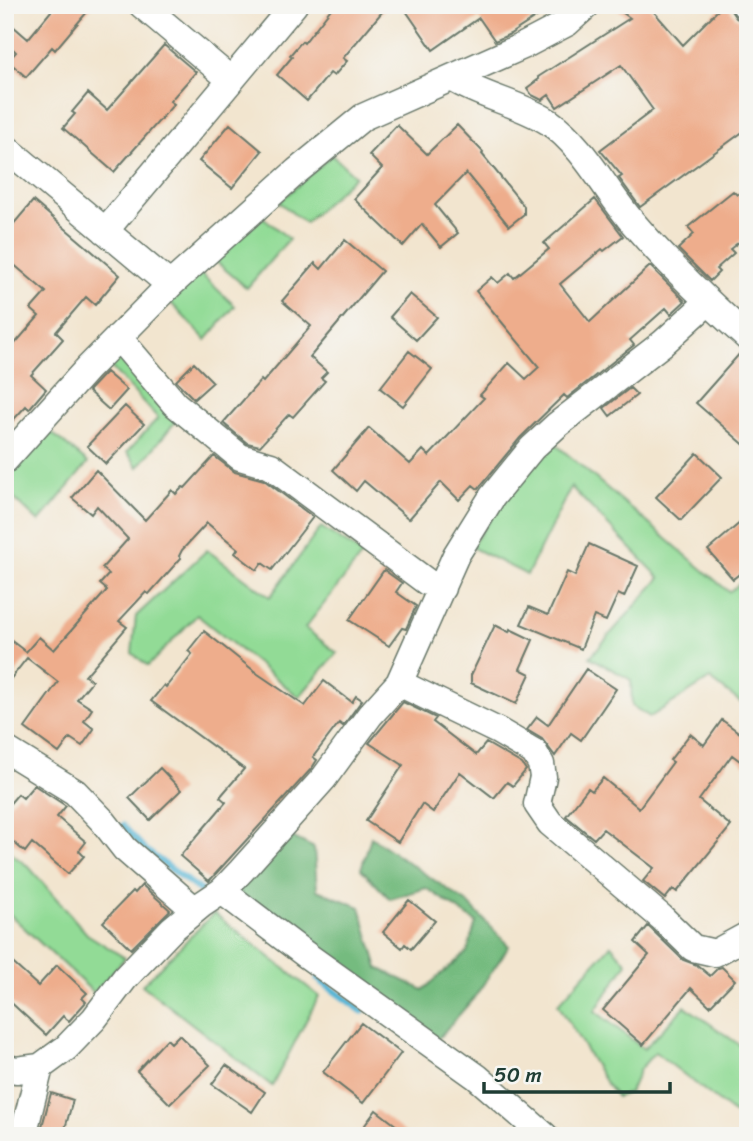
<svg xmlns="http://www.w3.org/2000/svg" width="753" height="1141" viewBox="0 0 753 1141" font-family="Sriracha,sans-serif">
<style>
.green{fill:#92db96;stroke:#588c65;stroke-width:2}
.forest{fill:#75bb7f;stroke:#4a7c5a;stroke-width:2}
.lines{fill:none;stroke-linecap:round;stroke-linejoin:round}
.stream{stroke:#57b6d5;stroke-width:7}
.building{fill:#eead8c}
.minor-casing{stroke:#69786a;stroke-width:29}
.minor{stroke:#fff;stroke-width:26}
</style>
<rect width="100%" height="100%" fill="#f6f6f2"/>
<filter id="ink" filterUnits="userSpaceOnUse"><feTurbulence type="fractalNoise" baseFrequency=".0143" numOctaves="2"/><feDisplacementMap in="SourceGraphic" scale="14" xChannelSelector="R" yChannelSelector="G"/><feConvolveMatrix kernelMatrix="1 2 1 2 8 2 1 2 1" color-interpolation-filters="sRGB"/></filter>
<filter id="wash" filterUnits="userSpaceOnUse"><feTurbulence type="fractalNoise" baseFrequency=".00686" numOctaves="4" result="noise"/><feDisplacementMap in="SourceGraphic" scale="28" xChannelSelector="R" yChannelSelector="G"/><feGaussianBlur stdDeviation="1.57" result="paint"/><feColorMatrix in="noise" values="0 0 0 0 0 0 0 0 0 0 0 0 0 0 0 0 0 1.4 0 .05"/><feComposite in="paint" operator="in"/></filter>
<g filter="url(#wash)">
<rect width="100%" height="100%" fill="#f2e5cf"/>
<path class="green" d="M332,155L355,176L305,223L279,202Z
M263,217L289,239L247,288L214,260Z
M200,273L235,306L206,340L170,302Z
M120,350L181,415L138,467L127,452L158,418L107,363Z
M46,428L88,463L39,522L5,490V471Z
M553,442L729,592L748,577V708L710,679L650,717L632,706L631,680L590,657L660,578L571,487L527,575L471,547L509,492Z
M321,527L363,554L305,628L337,653L299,697L197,615L148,666L132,653L136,616L207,550L270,597Z
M5,849L29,867L87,934L125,958L94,993L5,910Z
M214,913L319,996L272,1086L142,985Z
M611,945L627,963L595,1011L644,1049L685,1006L748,1051V1124L655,1052L640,1069L630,1092L617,1097L607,1085L558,1004Z"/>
<path class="forest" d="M288,835L314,848L317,890L360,907L378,968L423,990L467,952L476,922L426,888L390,899L361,869L371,837L469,904L509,946L474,998L436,1041L235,892Z"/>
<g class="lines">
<path class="stream" d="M123,826L145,850L205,894
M318,979L362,1011"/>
</g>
<g id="blocks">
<path class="building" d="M56,5H93L55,50L52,47L26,77L8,61L16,52L5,41V19L28,39Z
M334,5H388L343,58L347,61L334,76L330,73L307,101L277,75L292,57L290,55L302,41L304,43Z
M402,5H555L510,34L495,41L479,18L433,50Z
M612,5H648L683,45L723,5H727L736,18L748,24V128L640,207L619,178L622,176L600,150L653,110L621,65L557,107L549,95L542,100L532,95L527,88L539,79L538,77L630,18Z
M164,45L196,72L170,101L174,104L114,172L63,128L75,114L72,112L88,93L107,110Z
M230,124L262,151L232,188L199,161Z
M397,125L427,154L457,125L483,152L482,154L524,206V214L509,226L466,173L435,205L458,233L441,247L422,224L403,246L354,199L382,168L369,155Z
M748,186V235L730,249L734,253L716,269L719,272L710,281L678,249L694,234L688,227L733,191L737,195Z
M595,199L623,236L604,251L602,249L560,284L590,322L650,266L685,301L671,314L666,308L630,340L634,345L567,398L564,395L520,438L478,489L473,485L459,500L441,482L409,519L364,481L356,491L333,470L369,428L410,464L423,450L429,456L484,398L480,395L509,363L526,379L539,367L476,291L492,277L498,283L510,273L514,278L549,249L544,243Z
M33,201L120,275L95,305L86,297L56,332L63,339L31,375L46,389L29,409L26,406L5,429V355L39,316L31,309L46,292L5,257V234Z
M345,240L382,271L310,357L327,372L321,378L325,381L293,417L289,414L260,446L247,443L223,423L261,380L263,382L311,326L282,301L315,263L321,269Z
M410,294L437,317L416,340L390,317Z
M409,351L432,369L403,406L380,388Z
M741,352L748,353V448L696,403Z
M194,363L213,382L194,399L176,381Z
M106,372L127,390L109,410L88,391Z
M630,388L637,395L610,416L604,408Z
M125,406L144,424L106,464L87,446Z
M697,453L722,477L681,520L656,497Z
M214,456L235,472L264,480L313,517L272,570L262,563L257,570L235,553L238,549L207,523L182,550L179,556L181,558L149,594L146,592L119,621L127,627L85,676L92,681L77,699L92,709L84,721L94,729L82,746L70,738L59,753L25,728L58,682L27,658L5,686V636L26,652L39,637L54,650L107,590L100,584L109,574L102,568L128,539L97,506L91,514L72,498L96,470L145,520L172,490L176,494L183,487L185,488Z
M748,516V567L733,579L708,550Z
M589,544L638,566L624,597L618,594L606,621L594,616L581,649L521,624L529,607L548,615L567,572L575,576Z
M384,570L402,583L396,592L416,606L406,629L402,628L389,646L349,620Z
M495,625L509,632L510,629L533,640L520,669L530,674L516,704L471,683V675Z
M204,631L258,674L305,706L324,681L352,702L356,696L362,700L343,726L339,723L313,757L317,760L312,768L209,881L180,856L226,802L220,797L244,769L151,701L164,685L166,687L192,654L188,651Z
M586,669L616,689L581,740L571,733L555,756L542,739L527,730L537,717L548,725Z
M403,702L436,718L433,722L476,755L486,743L522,764L526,770L513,786L507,782L494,798L460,772L433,812L422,804L398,842L366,821L403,765L369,743Z
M722,720L748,739V767L732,755L699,800L731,826L677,892L673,889L665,899L643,881L654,868L603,829L594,839L566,816L588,788L592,791L603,778L639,808L673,762L670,760L690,734L704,745Z
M160,768L181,790L150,820L129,798Z
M34,785L66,806L57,817L86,842L79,851L84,856L68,874L32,843L25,852L5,835V809L18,794L23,798Z
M142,885L170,910L131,949L103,922L133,891L135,893Z
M409,900L435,921L411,949L405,944L402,948L383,932Z
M648,926L683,960L697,965L710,976L718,968L722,967L735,980L710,1006L691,988L643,1045L603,1010L649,955L635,942Z
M5,956L38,986L57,965L87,993L82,998L86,1002L69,1021L63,1016L46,1035L5,997Z
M361,1023L401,1053L363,1103L323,1072Z
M179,1035L210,1065L170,1104L137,1071L167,1039L171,1043Z
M226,1065L265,1092L252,1112L212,1084Z
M51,1093L73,1100L63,1136L41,1130Z
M376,1110L410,1136H357Z"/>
</g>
</g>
<g filter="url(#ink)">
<use href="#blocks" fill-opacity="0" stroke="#69786a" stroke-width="2"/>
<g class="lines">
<g class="minor-casing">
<path id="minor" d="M142,5L231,80
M745,5L748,7
M452,78C482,97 519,103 549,122C584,146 607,193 634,224C669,265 708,302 748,338
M5,147L170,285
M105,231L294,5
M118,337L175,404L191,417L240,457L271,466L427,582L442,588
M5,460L88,368L170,285L297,171L363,117L525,45L567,23L587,5
M399,683L498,731L534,752L541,764L543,777L537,804L550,823L661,917L693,948L715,953L748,935
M5,749L75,792L103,821L125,849L195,910
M222,891L305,954L477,1077L545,1136
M5,1067L16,1070L40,1067L66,1048L94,1019L125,978L172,929L201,905L222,891L241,871L324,778L370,715L399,683L456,555L492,497L532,448L557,425L663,343L708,302
M23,1136L40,1067"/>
</g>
<use href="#minor" class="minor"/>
</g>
</g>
<rect width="753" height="1141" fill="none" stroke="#f6f6f2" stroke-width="28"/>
<path d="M484 1082v10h186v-10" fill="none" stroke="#1f3d34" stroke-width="3.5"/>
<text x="494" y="1082" font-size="21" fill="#1f3d34" stroke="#f6f6f2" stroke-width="5" paint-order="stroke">50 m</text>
</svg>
